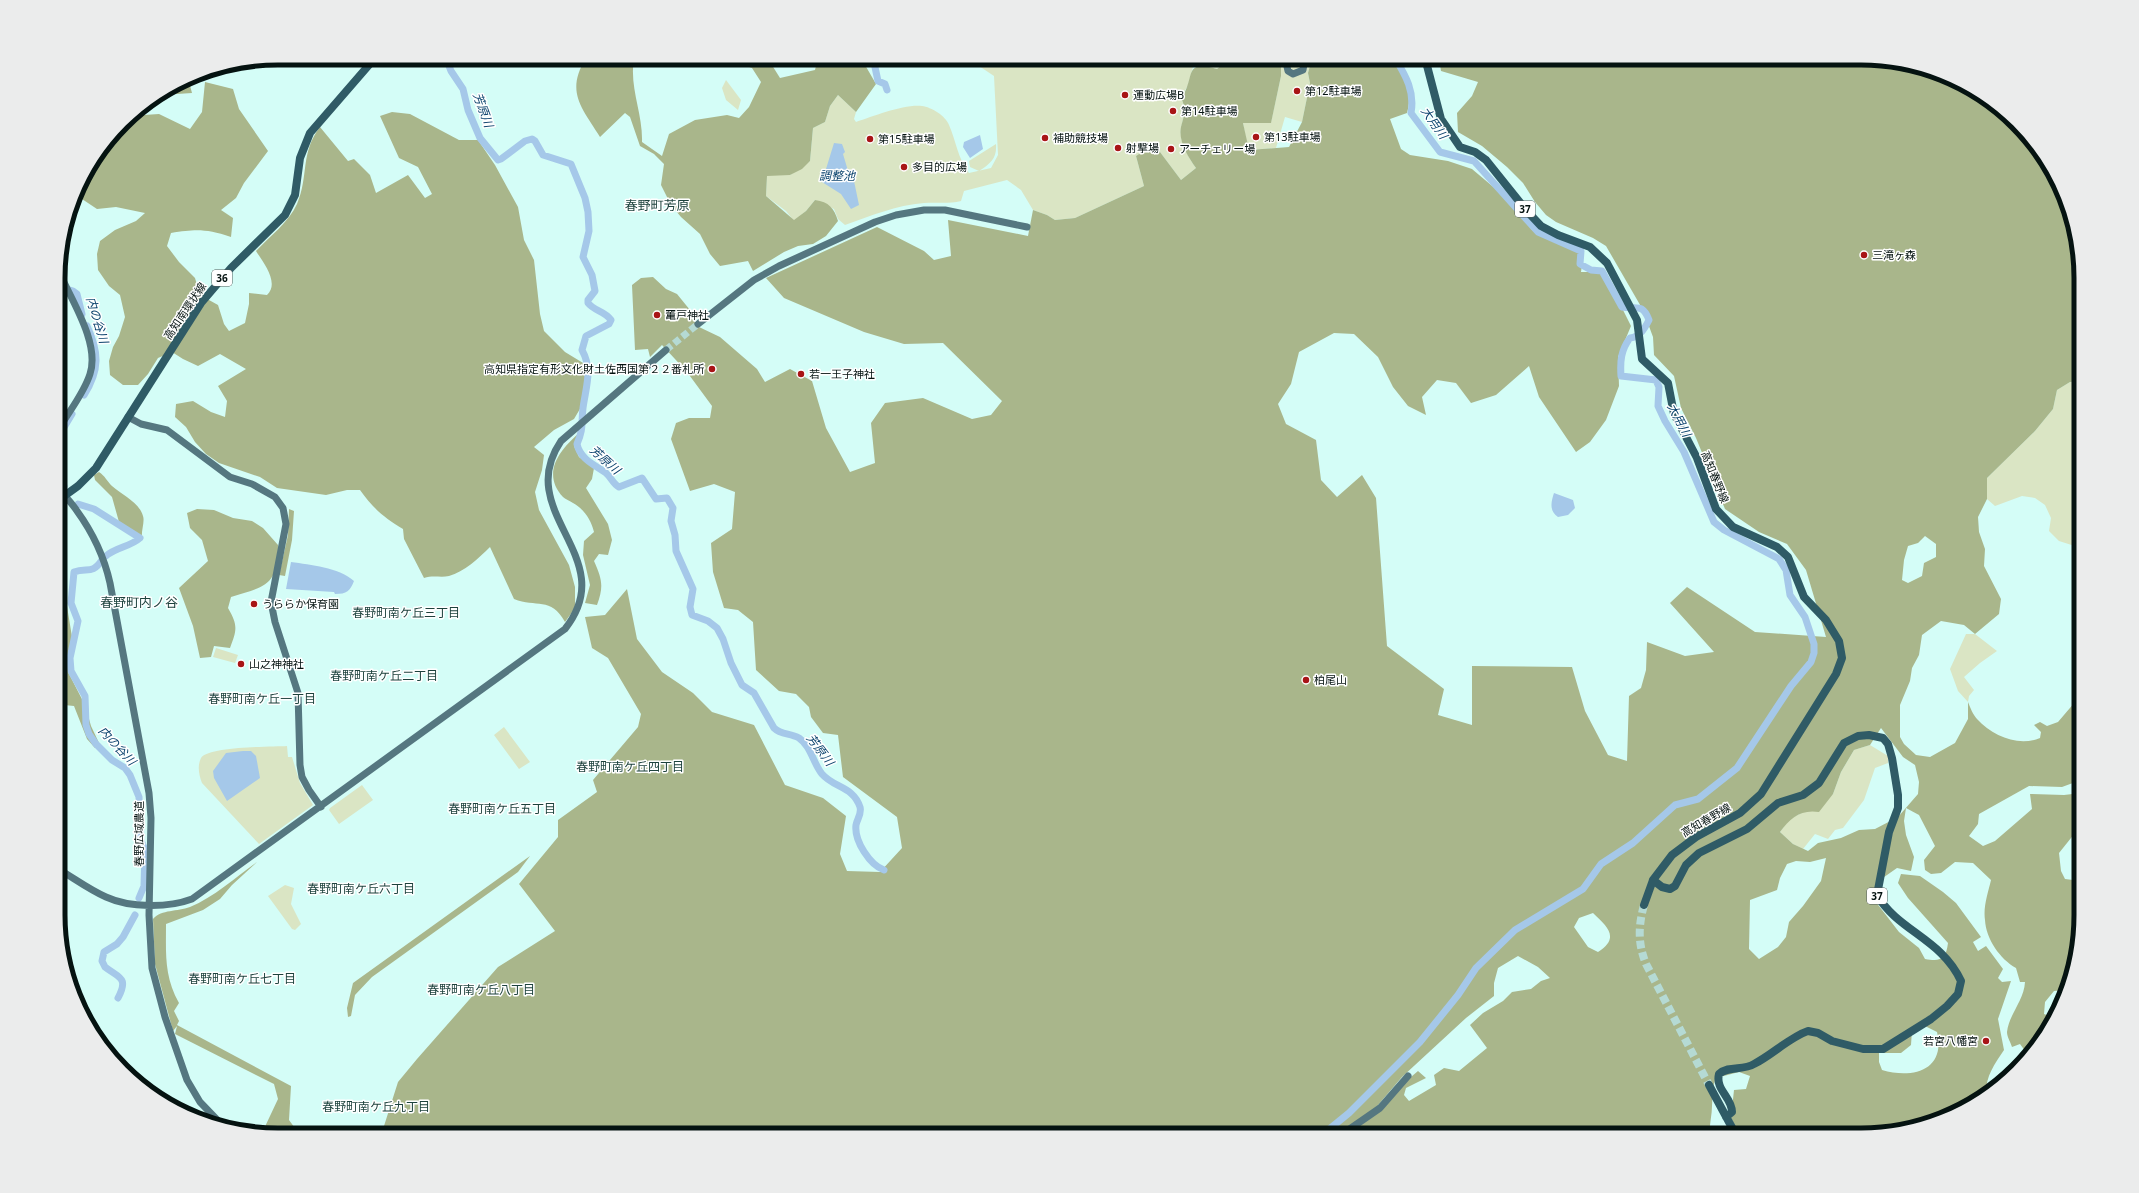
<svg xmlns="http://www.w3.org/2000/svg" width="2139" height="1193" viewBox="0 0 2139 1193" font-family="'Noto Sans','Noto Sans JP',sans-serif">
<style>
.green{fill:#dae5c4}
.forest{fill:#a9b68b;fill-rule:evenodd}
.water{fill:#a5c8e9}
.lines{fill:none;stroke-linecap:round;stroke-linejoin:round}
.river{stroke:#a5c8e9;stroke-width:7}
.secondary-tunnel{stroke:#b5dad4;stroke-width:7;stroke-dasharray:7 3.5;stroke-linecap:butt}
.primary-tunnel{stroke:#b5dad4;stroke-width:8;stroke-dasharray:8 4;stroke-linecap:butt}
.secondary{stroke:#557780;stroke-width:7}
.primary{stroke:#2f5b66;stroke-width:8}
.poi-dot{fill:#a81416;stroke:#fff;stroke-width:1.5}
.labels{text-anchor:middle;stroke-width:3;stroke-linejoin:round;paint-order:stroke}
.shield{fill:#fff;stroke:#505a58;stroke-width:1}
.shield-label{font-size:10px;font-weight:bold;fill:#051311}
.poi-label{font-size:11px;fill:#051311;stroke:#fff;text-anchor:start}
.street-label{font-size:11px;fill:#051311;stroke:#fff}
.water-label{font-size:12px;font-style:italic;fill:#0b436d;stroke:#fff}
.neighbourhood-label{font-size:12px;fill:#1d423d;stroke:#fff}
.quarter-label{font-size:13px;fill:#1d423d;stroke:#fff}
.rim{fill:none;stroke:#051311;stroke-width:5}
</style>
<rect width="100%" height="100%" fill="#d4fdf7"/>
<path class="green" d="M967,58H1221L1223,64L1217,69L1198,65L1193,67L1188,85L1181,98C1187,110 1184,115 1181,128C1179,141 1188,157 1196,168L1181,180L1154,144L1136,156L1144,186L1075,218L1055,220L1047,215L1033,210L1021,190L1007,180L964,191L961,201C949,204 937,202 924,203C896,205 871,216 845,225L838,219L834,209L815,200L806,211L794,221L786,211L766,196L767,175H790L810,161L813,128L825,122L830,106L838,95L856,112L854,119L856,122C874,116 904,104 922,106C931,107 946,116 949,125C956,141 958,159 969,173L991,168L998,155L994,76Z
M1281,58H1312L1308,73L1310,83L1302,122L1285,117L1276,148L1248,150L1243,123L1271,122L1281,76Z
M726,80L741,100L738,110L726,100L722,88Z
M996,144C997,158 991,163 979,171L970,167L969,161Z
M2081,381V548L2059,541L2049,531L2051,518L2045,505L2035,498L2022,496L1995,506L1987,499V478L2035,431L2053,409L2057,390L2070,382Z
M1966,634H1975L1997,651L1980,663L1964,677L1974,690L1969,696L1968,702L1958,691L1950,669Z
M216,648L238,655L235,663L213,657Z
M504,727L530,762L519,769L494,735Z
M1870,745L1888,756V763L1875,768L1864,800L1843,828L1835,830L1828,839L1815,834L1803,849L1793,844L1780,832L1789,819L1808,810L1833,794L1841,772L1854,750Z
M287,746L288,757H292L300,783L313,805L259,844L202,783C199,775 197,766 201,758C209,746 271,747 287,746Z
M362,785L373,800L339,824L329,810L330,808Z
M285,885L294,888L291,904L301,924L295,930L292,929L268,896Z"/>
<path class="forest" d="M586,58H634C629,88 643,113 642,142L662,156L669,134L695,120L727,115L739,118L749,107L761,82L752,68L724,58H771L770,62L780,78L815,70L818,58H861L876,84L856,112L838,95L830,106L825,122L813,128L810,161L802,169L790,175L767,176L766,196L794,220L806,211L815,200C829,202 834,208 838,221L826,236L813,244L798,246L784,252L753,271L748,261L720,266L710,254L700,234L681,217L671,205L661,185L664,164L654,154L640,146L630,117L625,113L600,137C582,108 565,92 586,58Z
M1221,58H1281V76L1271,123H1243L1249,150L1289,147L1302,122L1310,83L1308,73L1312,58H1391C1404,75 1413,92 1407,113L1390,119L1401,149L1410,155L1448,161L1472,169L1504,196L1532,230L1567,248L1584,252L1581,272H1604L1631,326L1618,357L1619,386L1606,420L1590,442L1576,452L1539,397L1529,366L1496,395L1471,403L1456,383L1437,380L1422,397L1426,415L1408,406L1393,387L1378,357L1354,334L1334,333L1299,352L1291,384L1278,404L1286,424L1316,440L1321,480L1337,497L1362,475L1376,498L1387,646L1444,689L1438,715L1472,725V666L1572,667L1585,711L1608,755L1627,761L1629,696L1641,688L1646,670L1647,642L1685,656L1714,652L1670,603L1687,587L1755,632L1826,637L1806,570L1787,544L1759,532L1725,509L1696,438L1681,408L1674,376L1654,355L1653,337L1643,310L1606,246L1593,238L1556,222L1546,215L1535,202L1523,183L1507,167L1482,146L1458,132L1457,113L1472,96L1478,82L1441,71L1439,58H1862L1918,66L1971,87L2006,113L2044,156L2069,207L2081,263V381L2070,382L2057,390L2053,409L2035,431L1987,478V499L1978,517L1979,532L1985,549L1984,566L2001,599L1999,614L1975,634L1964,625L1941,621L1922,635L1919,655L1912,668L1910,681L1900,705V737L1904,744L1916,755L1930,757L1955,743L1968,719V702C1970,707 1973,715 1977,719C1993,736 2018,747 2040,738L2041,732L2034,725L2040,722L2047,726L2058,722L2081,695V780L2062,787L2029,786L1979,814L1978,824L1969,836L1983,846L1995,841L2032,809L2030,794L2064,795L2081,793V832L2075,833L2059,853L2061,871L2065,879L2081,881C2081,919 2081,955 2066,990L2054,991L2045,1002L2044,1014L2052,1017L2051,1026L2028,1055L2020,1044L2012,1047C2011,1043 2007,1037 2007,1032C2009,1014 2024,1001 2025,982H2020L2016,968C2000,959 1986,939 1985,920C1983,907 1988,893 1991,880L1973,863L1955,862L1941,873L1931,874L1925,870L1924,860L1935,846L1919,815L1906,808L1904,821L1906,835L1914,857L1911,871L1897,868L1877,882L1872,897L1899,932L1919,948L1925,959C1941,962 1946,959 1948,943L1908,898L1898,883L1901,874L1920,876L1943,892L1956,903L1981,937L1973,942L1978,951L1986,946L2003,969L1998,978L2002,982L2011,981L1998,1019L2004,1050C1994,1065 1985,1077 1986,1096L1932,1123L1876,1135H1740L1731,1118L1734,1090L1746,1089L1750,1076L1739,1072L1716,1078C1711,1091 1713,1093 1712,1106C1712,1116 1709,1124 1710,1135H339L352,1128L384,1126L398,1082L417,1059L498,967L555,931L519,884L558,837V820L597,792L593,780L638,727L641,714L608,658L592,648L585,617L605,615L627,589L637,639L662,672L693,693L712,712L754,725L785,785L823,798L846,816L840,854L847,871L880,872L902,848L897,817L843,777L838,735L823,733L811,717L809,707L796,694L779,691L756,670L753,622L738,610L724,608L713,572L711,543L732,529L735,492L714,484L690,491L671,439L676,423L689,418H710L712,406L687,372L662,345L650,357L648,349L635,350L632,285L641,278L653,277L666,289L677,294L690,310L692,319L699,327L720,337L757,369L765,382L790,369L812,381L826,428L850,472L875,463L871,423L885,403L923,398L972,419L991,415L1002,401L943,343L904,344L864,332L784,298L766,278L877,227L924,251L934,260L951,256L948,220L1028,236L1033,210L1047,215L1055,220L1075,218L1144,186L1136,156L1154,144L1181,180L1196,168C1188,157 1178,141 1181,127C1184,115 1187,110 1181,98C1196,79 1182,58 1217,69L1223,64ZM1925,536L1936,544V557L1924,563L1922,576L1908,583L1902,580L1904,560L1908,546L1918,543ZM1881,728L1903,757L1915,765L1919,782L1918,794L1898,817L1875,829L1859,830L1841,838L1818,843L1808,851L1793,844L1780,832C1790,818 1801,809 1819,812L1833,794L1841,772L1854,750L1870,745ZM1826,858L1821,881L1803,906L1789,922L1786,937L1778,947L1759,959L1749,949L1750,900L1777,890L1780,878L1787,864L1796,861L1810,862ZM1593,913C1608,927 1620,938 1598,952L1588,947L1574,927L1579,918ZM1518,956L1538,967L1550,978L1541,981L1531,989L1512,992L1503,1001L1483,1013L1470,1025L1487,1048L1459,1071L1444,1068L1434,1075L1436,1085L1409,1101L1404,1095L1406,1088L1426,1078L1418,1071L1378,1105L1402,1077L1466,1018L1494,996V983L1498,968ZM1925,1026L1937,1032C1946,1070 1913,1079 1882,1070L1879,1062V1053H1901L1911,1045L1912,1030Z
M188,78L192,93L177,94L168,91Z
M205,82L233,89L239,109L268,151L244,183L236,198L221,210L233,218L231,237C206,229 197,229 171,233L167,246L179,262L195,278L200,295L218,305L224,324L229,331L245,323L249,304V293L267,295C280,283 263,262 256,251C270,236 289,222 297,204C309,176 300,153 320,127L348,161L354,159L370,175L376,193L408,175L425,198L432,194L418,167L399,158L380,116L392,112L410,114L459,140H478L495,165L518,207L524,240L534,260L540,314L544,331L565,352L588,366L587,397L574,419L554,430L534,447L544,455L542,470L535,492L539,510L569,565L575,587V608L565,622C551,596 536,608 514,599L490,547C479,558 464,572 449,576C441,578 433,575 424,578L404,539L403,529C384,518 372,507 360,490H347L326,495L277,488L260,477L219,463L206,454L195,442L186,427L175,417L176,404L193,401L211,412L225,417L227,401L218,386L246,369L220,354L198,366L183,359L172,352L158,358L148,374L138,385H123L110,375L109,361L113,347L119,336L125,317L120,295L109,286L98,270L97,254L100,241L115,230L136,221L145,213L116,207L97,209L82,199L81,180L133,113L139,109L144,115L159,114L190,129L202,112Z
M578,434L574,446L579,457L594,468L592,479L586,488L608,524L612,540L608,555L599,554L594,561C602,579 604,586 597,605L585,603L590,585L583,555L584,541L594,532C591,520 585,510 573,503C570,501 565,499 563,497C541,473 560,450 578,434Z
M99,472C105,476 107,481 112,486C122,495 139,502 143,516C145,521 141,531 142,538L119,522L112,497L95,480L94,475Z
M197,509L214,510L233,518L252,521L263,528L278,545C278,586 266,586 231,597L228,608C238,625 237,630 230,648L214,646L211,657L200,658L193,626L179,588L208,561L202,540L190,528L187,513Z
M289,509L294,511L292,540L285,576L279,575L288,535Z
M60,576L64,588L73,643L67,658L68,672L85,705L91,726L99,743L95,748L87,739L74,706L64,705L60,710Z
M530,856L518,872L372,977L355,995L351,1016L348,1017L347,1008L353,983Z
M257,862L232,885L220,899L203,910L166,924C166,954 164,976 179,1003L174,1011L179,1021L177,1025L291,1086L289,1120L300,1135L262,1133L278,1099L274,1084L175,1034L177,1026L173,1031L155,964L153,919C162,909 177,912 190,907C214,897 236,877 257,862Z"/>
<path class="water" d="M980,135L983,149L970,158L963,147L964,142Z
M834,143L842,144L845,152L843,154L851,181H854L859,205L851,209L841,194L822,182Z
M1554,493L1573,500L1575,508L1568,515L1558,517C1549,511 1551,502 1554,493Z
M291,562C311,565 338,567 354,581C350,591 347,594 335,594L334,592L286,589Z
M243,751H251L256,756L260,778L227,801L214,778L213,771L226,753Z"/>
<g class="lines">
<path class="river" d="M446,58L451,71L463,89L468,110L480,138L498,160L501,159L525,141L532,139L535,141L543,155L571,164L585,198L588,212L589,231L583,257L592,275L595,291L588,300V303C594,311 605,311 611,320L609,324L586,336L582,350C593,370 586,386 583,408C581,424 584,428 577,444C580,459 595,465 606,473C611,477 613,484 619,487L642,478L656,499L667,498L673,508L671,521L675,535L676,551L693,589L690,607L692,615L708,621L717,628L723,639L731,663L742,685L754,693L774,728C781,735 790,733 799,738C811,746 813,763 822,774C834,788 853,786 860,807C862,814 857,819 856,825C854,841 870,865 884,870
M873,58L878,81L885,84L887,90
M60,287L73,291L77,294L82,314
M84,395C100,370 99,352 87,326
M60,434L72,414
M60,479L64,486
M78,504L94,509L140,538C130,547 116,547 106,556
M102,560C92,575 87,567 74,572L71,603L78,621L70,658L71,671L85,696L86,725L89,734L96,744L112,760L125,768L130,775L139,797L140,838L145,850L144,886L139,898
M118,998C129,977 119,978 105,967L102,961L104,952L117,944L123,937L135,915
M1322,1135L1349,1113L1420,1042L1458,995L1476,968L1515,930L1583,889L1601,864L1633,843L1675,805L1698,799L1737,768L1791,686L1811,662L1814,653V644L1805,617L1790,595L1786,570L1779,559L1724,530L1714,522L1684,452L1665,421L1658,406L1659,387L1656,380L1621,376C1620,361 1621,350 1630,338C1640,337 1645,328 1649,320C1642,302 1636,310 1622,307L1602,271L1591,270L1580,264L1581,251L1538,232L1474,161L1440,152L1411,113C1415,92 1406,76 1395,58"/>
<path class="secondary-tunnel" d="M666,350L698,324"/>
<path class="primary-tunnel" d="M1644,905C1638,927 1638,944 1646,964L1709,1085"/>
<path class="secondary" d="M1285,58L1288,71L1293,74L1303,70L1305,58
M60,274C72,301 100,344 90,374C84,393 70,410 60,427
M698,324L754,280L779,266L875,222L896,215L924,210H945L1027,227
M128,417L141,424L167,430L230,477L252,484L275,497L283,508L286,524L271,602L275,622L298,693L300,765L302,777L309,790L321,807
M60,489C65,497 72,503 77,511C93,533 104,556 110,583L149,793L151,818L149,915L152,968L165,1017L187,1080L200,1102L225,1128
M60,870C75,879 90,890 106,897C130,908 168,908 192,899L565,629C622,557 512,513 561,441L666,350
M1341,1135L1380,1108L1408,1076"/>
<path class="primary" d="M1425,58L1441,119L1460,147L1475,152L1486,160L1526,210L1541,226L1558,235L1590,247L1607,263L1637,320L1642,359L1668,383L1674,414L1697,458L1716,509L1733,527L1777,547L1788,557L1804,597L1826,620L1839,641L1842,658L1836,674L1761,794L1740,813L1696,837L1672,855L1653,880L1644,905
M60,499L78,486L96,468L201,303L231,268L285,215L295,195L300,158L310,133L375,58
M1653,880L1662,887L1670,889L1675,886L1686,865L1699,853L1747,829L1778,803L1803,795L1819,783L1844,743L1858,736L1869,735L1883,738L1888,744L1892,758L1898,795V808L1889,832L1877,895C1898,931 1942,939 1961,981L1958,994L1947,1006L1931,1019L1883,1049H1863L1832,1041L1818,1033L1808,1031C1790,1037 1772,1055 1754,1064C1743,1071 1729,1065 1719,1074C1715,1090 1732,1097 1732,1112L1726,1117
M1709,1085L1736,1135"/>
</g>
<g class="poi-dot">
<circle cx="1297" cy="91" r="4"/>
<circle cx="1125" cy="95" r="4"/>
<circle cx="1173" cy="111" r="4"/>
<circle cx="1256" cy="137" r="4"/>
<circle cx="1045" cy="138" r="4"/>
<circle cx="870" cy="139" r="4"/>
<circle cx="1118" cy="148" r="4"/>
<circle cx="1171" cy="149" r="4"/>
<circle cx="904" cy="167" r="4"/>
<circle cx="1864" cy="255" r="4"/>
<circle cx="657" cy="315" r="4"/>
<circle cx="712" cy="369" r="4"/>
<circle cx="801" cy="374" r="4"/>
<circle cx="254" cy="604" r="4"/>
<circle cx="241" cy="664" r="4"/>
<circle cx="1306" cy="680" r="4"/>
<circle cx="1986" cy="1041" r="4"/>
</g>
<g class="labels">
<g class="shield">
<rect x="1515" y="201" width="20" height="16" rx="3"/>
<rect x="212" y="270" width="20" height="16" rx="3"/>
<rect x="1867" y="888" width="20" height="16" rx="3"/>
</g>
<g class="shield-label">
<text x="1525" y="213">37</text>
<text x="222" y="282">36</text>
<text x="1877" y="900">37</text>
</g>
<g class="poi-label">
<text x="1305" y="95">第12駐車場</text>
<text x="1133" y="99">運動広場B</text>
<text x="1181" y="115">第14駐車場</text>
<text x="1264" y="141">第13駐車場</text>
<text x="1053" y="142">補助競技場</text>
<text x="878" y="143">第15駐車場</text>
<text x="1126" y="152">射撃場</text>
<text x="1179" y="153">アーチェリー場</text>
<text x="912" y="171">多目的広場</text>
<text x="1872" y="259">三滝ヶ森</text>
<text x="665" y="319">竃戸神社</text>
<text x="704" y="373" text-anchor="end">高知県指定有形文化財土佐西国第２２番札所</text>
<text x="809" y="378">若一王子神社</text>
<text x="262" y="608">うららか保育園</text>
<text x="249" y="668">山之神神社</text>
<text x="1314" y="684">柏尾山</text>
<text x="1978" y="1045" text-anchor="end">若宮八幡宮</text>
</g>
<g class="street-label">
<text transform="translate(185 311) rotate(-56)" y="4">高知南環状線</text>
<text transform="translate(1715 477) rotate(68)" y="4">高知春野線</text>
<text transform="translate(1706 820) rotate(-30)" y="4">高知春野線</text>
<text transform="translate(139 834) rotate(-90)" y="4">春野広域農道</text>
</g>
<g class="water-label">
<text transform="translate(483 110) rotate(70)" y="4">芳原川</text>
<text transform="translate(1434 123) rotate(55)" y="4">大用川</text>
<text x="837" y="180">調整池</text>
<text transform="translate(97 320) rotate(73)" y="4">内の谷川</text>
<text transform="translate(1679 420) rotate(62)" y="4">大用川</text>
<text transform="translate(605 460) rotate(42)" y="4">芳原川</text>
<text transform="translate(117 746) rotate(47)" y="4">内の谷川</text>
<text transform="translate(820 750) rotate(53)" y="4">芳原川</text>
</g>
<g class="neighbourhood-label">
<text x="406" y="617">春野町南ケ丘三丁目</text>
<text x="384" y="680">春野町南ケ丘二丁目</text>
<text x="262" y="703">春野町南ケ丘一丁目</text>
<text x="630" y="771">春野町南ケ丘四丁目</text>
<text x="502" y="813">春野町南ケ丘五丁目</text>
<text x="361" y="893">春野町南ケ丘六丁目</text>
<text x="242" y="983">春野町南ケ丘七丁目</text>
<text x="481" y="994">春野町南ケ丘八丁目</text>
<text x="376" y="1111">春野町南ケ丘九丁目</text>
</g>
<g class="quarter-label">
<text x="657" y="210">春野町芳原</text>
<text x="139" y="607">春野町内ノ谷</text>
</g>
</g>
<path d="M0 0H2139V1193H0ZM278 65H1861A213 213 0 0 1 2074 278V915A213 213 0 0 1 1861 1128H278A213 213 0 0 1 65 915V278A213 213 0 0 1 278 65Z" fill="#ebecec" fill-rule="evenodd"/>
<path class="rim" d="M278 65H1861A213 213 0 0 1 2074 278V915A213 213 0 0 1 1861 1128H278A213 213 0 0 1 65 915V278A213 213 0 0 1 278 65Z"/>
</svg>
